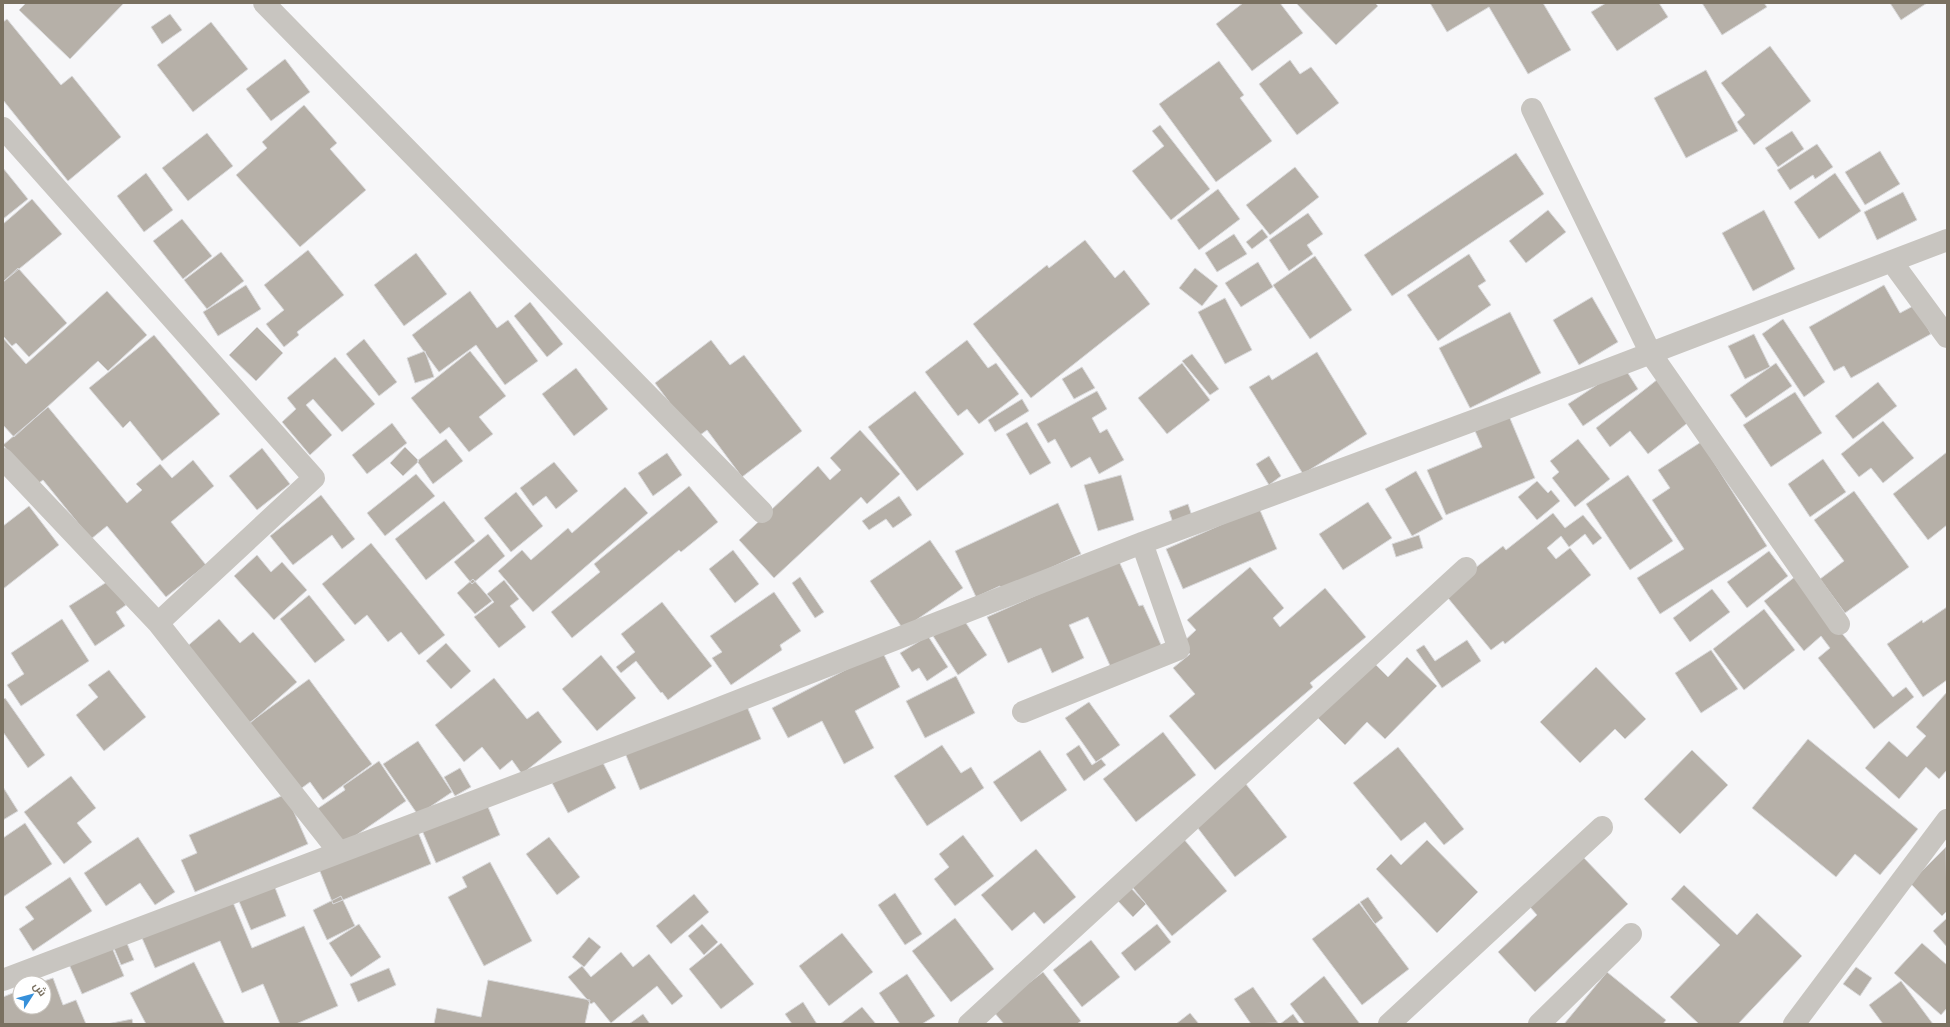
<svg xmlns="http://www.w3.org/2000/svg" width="1950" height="1027" viewBox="0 0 1950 1027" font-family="Signika,Cairo,sans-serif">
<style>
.building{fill:#b6b0a8;stroke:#d9d9db}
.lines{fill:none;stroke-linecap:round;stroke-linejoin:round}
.minor{stroke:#c8c5c0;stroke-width:22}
</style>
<rect width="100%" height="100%" fill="#f7f7f9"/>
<path class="building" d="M26,3H124L70,59L19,10Z
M1243,3H1280L1303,33L1252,71L1216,24Z
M1296,3H1375L1378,6L1336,45Z
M1430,3H1543L1571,50L1528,74L1489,7L1447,32Z
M1606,3H1659L1668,17L1617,51L1591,12Z
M1702,3H1764L1767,7L1722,35Z
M1890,3H1927L1901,20Z
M170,14L182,30L162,44L151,27Z
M7,19L61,85L72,76L121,137L68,181L3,100V22Z
M211,22L248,69L193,112L157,65Z
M1770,46L1811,101L1754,145L1737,122L1745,115L1721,83Z
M285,59L310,92L271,121L246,89Z
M1290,60L1300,74L1311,67L1339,103L1297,135L1259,84Z
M1219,61L1244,95L1240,98L1272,141L1216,182L1159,104Z
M1706,70L1738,131L1686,158L1654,98Z
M304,105L337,143L330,149L366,190L300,247L236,175L267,148L262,142Z
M1160,125L1210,189L1171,220L1132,171L1164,146L1152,131Z
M1792,131L1804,149L1778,167L1765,148Z
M207,133L233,166L188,201L162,168Z
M1817,144L1833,167L1815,179L1813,175L1790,190L1777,170Z
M1880,151L1900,184L1865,205L1845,172Z
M1516,153L1544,194L1392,296L1364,255Z
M1295,167L1319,197L1270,235L1246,205Z
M3,168L28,199L3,219Z
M146,173L173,210L144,232L117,196Z
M1835,173L1861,211L1819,239L1794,202Z
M1218,189L1240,219L1199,250L1177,220Z
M1903,192L1917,220L1877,240L1864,212Z
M32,199L62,234L3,282V224Z
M1548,210L1566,232L1526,263L1509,241Z
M1764,210L1795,269L1753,291L1722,233Z
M1308,213L1323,234L1307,245L1313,254L1289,271L1269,240Z
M182,219L212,256L183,279L153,241Z
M1262,229L1268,237L1252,249L1246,242Z
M1234,234L1247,254L1217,272L1205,253Z
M1085,240L1115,278L1124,270L1150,304L1031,398L973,324L1047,265L1049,268Z
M308,250L344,295L297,332L299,335L284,347L266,324L284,310L264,285Z
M221,252L244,281L207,309L184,280Z
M416,253L447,294L404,326L374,285Z
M1469,254L1486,281L1478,286L1491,305L1438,341L1407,295Z
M1315,256L1352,310L1310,339L1273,285Z
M1258,262L1273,287L1241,307L1225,283Z
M18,268L67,323L29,357L16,343L12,346L3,336V282Z
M1195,268L1218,286L1202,306L1179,288Z
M246,285L261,309L218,336L203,312Z
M1884,285L1900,313L1915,305L1931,334L1851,378L1844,366L1834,371L1809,327Z
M107,291L147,335L108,371L98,361L14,437L3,425V338L26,364Z
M470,291L497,328L508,320L538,361L505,385L476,345L439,372L412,335Z
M1592,297L1618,342L1579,365L1553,320Z
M1225,298L1252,350L1225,364L1198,312Z
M530,302L563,344L547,357L514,316Z
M1510,312L1541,373L1470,408L1439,348Z
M1783,319L1825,382L1804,397L1762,334Z
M257,327L283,353L256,381L229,355Z
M1754,334L1770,367L1745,379L1728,346Z
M154,335L220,414L162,461L130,421L123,428L89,388Z
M364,339L397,382L379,396L346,354Z
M711,340L730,365L744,355L802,431L742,477L707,430L696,438L655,383Z
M967,340L988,368L996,363L1019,394L979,424L967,409L958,416L925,372Z
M425,351L434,377L415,383L407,358Z
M470,351L506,396L479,417L493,434L469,452L449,427L440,434L411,398Z
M1317,352L1367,434L1303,474L1249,387L1269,375L1272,380Z
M1192,354L1219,389L1210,395L1182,361Z
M335,357L375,404L342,432L313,399L306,405L332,435L310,455L282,422L296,409L287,398Z
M1182,363L1210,400L1167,434L1138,398Z
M1776,363L1792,386L1746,418L1730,395Z
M1082,367L1095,388L1074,399L1062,379Z
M1624,367L1638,389L1583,426L1568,404Z
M576,368L608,409L574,436L542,394Z
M1658,379L1690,421L1648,454L1630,431L1610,447L1596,428Z
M1878,382L1897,406L1853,439L1835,416Z
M915,391L964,454L917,491L868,427Z
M1097,391L1107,409L1092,418L1100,433L1107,429L1124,460L1099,474L1090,457L1071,468L1055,439L1048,443L1037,424Z
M1795,392L1822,433L1771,467L1743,425Z
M1022,399L1029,411L995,432L988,420Z
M48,407L127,503L142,490L136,484L160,464L172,478L193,460L214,486L171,522L206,565L166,597L107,526L91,539L43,480L36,485L3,445Z
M1509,416L1535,478L1446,515L1427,470L1482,447L1475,431Z
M1883,421L1914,458L1883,483L1871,468L1859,477L1841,454Z
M1027,422L1051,463L1030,475L1006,434Z
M392,423L407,443L367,474L352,455Z
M860,430L900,474L867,504L861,497L774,578L739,540L818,466L830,480L841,470L830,458Z
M446,439L463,461L433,484L417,461Z
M1578,439L1610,479L1575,507L1552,478L1559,472L1550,461Z
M1701,442L1767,546L1660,614L1637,578L1684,549L1652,500L1670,488L1658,470Z
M405,447L419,461L403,476L390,463Z
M262,448L290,484L257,510L229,476Z
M1947,452V525L1928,540L1893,494Z
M667,453L682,475L653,496L638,473Z
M1269,456L1281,476L1269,485L1256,464Z
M1823,459L1846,492L1810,517L1788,484Z
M554,462L578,491L556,509L546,496L533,506L520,488Z
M1416,471L1443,519L1412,536L1385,489Z
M416,474L435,496L385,536L367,513Z
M1121,475L1134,520L1098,531L1084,485Z
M1628,475L1673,541L1630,570L1586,504Z
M1537,481L1548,493L1551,490L1560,501L1537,520L1518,497Z
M689,486L718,522L681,552L679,550L572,638L551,612L600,572L594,564Z
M625,487L648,513L533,612L498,571L522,550L531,560L568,528L572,533Z
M1854,491L1909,567L1845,613L1820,579L1844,561L1814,520Z
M516,492L543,526L511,552L484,518Z
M321,495L355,539L342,549L332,535L293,565L270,536Z
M899,496L912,515L893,528L886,519L869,530L862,521Z
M444,501L475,541L426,580L395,539Z
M1368,502L1392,538L1343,570L1319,534Z
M1058,503L1081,554L1002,590L1000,586L976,597L955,551Z
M1188,504L1192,516L1173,523L1169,511Z
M29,506L59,545L3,589V526Z
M1259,508L1277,549L1183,589L1166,549Z
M1553,513L1565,528L1583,515L1602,538L1593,545L1585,534L1569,547L1561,536L1547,548L1556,559L1570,548L1591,575L1505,644L1503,641L1491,650L1448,598L1456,583L1503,546L1506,550Z
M488,534L505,556L472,584L454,562Z
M1419,535L1423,548L1396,557L1392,544Z
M930,540L963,588L903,629L870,581Z
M371,543L445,635L419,655L401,632L388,642L367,615L355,625L322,584Z
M733,550L759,584L735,603L709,569Z
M1769,551L1788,576L1747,608L1727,582Z
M257,555L271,572L282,562L307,590L274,620L234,576Z
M1118,559L1139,606L1143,605L1162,647L1112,670L1088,617L1069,625L1084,658L1052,673L1041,648L1008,663L987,617Z
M1250,567L1284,608L1273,618L1280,627L1325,588L1366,637L1310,683L1313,687L1215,770L1169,716L1195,694L1173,668L1190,654L1181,644L1196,630L1187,620Z
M1796,576L1893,697L1906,687L1914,697L1874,729L1818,658L1830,648L1821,636L1804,651L1764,601Z
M800,577L824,612L815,618L792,583Z
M473,579L492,601L475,614L457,593Z
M110,580L126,605L116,612L125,626L95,646L69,606Z
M504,580L519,599L510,606L526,627L499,648L474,617L494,602L487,594Z
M1712,589L1730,612L1690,642L1673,618Z
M774,592L801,631L780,645L782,650L731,685L712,658L722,652L710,636Z
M309,595L345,640L315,663L280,619Z
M662,602L712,666L668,700L662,692L661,693L636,661L621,673L616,667L635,652L621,634Z
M1947,607V680L1923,697L1887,644L1922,620L1923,623Z
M1764,609L1795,650L1744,690L1713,649Z
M962,617L987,655L958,675L933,636Z
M62,619L89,661L21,706L7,685L24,674L11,653Z
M219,619L240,643L253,632L297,682L249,724L184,649Z
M928,636L948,667L927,681L919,668L912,672L900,653Z
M1467,640L1481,661L1442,688L1416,650L1424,645L1435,661Z
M446,643L471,671L451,689L426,661Z
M1711,650L1738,689L1701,713L1675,673Z
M882,651L900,687L855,711L874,748L844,764L822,721L788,738L772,708Z
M601,655L636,698L597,731L562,689Z
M1368,657L1388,677L1407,657L1437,686L1385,739L1367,722L1345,745L1313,713Z
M1596,667L1646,719L1625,739L1615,729L1580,763L1540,722Z
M109,670L146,717L104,751L76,715L98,697L88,685Z
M956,676L975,713L925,738L906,701Z
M494,678L527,719L538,711L562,742L522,774L512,760L500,770L482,747L464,762L435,725Z
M309,679L372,764L323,800L310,782L295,793L245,726Z
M1947,692V770L1939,779L1926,767L1899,799L1865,768L1889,741L1907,757L1926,736L1916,727Z
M5,698L45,755L28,768L3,732V700Z
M745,702L761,739L640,790L625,753Z
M1089,702L1120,745L1096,762L1065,718Z
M1163,732L1196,775L1136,822L1103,779Z
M1808,739L1918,829L1880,875L1855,854L1836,877L1752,808Z
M418,741L452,792L418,815L383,764Z
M942,745L961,773L971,767L984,788L927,826L894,776Z
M1079,745L1092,765L1101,759L1106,765L1084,781L1066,754Z
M1398,747L1464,829L1444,845L1425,822L1401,841L1353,783Z
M1040,750L1067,790L1021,822L993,782Z
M1692,750L1728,785L1680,834L1644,799Z
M600,757L616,788L568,813L552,783Z
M379,761L406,801L339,847L314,811L345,790L343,786Z
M460,768L471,787L455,796L444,777Z
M71,776L96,808L77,823L92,842L64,864L24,812Z
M1242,779L1287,837L1235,877L1191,819Z
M3,787L18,811L3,820Z
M286,794L308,844L195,892L181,860L197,853L189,835Z
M485,800L500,835L436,863L421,828Z
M25,823L52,864L3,897V838Z
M416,827L431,864L333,904L319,869Z
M963,835L994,876L955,906L934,879L949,867L939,854Z
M138,837L175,892L155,905L140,883L106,906L84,873Z
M549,837L580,877L557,895L526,854Z
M1183,838L1227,891L1172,936L1129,883Z
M1427,840L1478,892L1437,933L1376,869L1391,854L1401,865Z
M1946,847L1947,911L1942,916L1910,883Z
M1036,849L1076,897L1044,924L1034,912L1012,931L981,895Z
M1583,857L1628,904L1535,992L1498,952L1537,915L1530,907Z
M490,862L532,941L484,966L448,897L467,887L462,877Z
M70,877L92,911L33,951L19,929L34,919L25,907Z
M274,885L286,916L251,930L238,899Z
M1684,885L1737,935L1757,913L1802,956L1738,1024H1699L1670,997L1720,945L1671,899Z
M1129,886L1146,904L1133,917L1116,899Z
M895,893L922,934L905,945L878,905Z
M694,894L709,912L671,944L656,926Z
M341,896L355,926L327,940L313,910Z
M1368,897L1383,918L1375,924L1360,902Z
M232,900L252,948L304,926L338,1006L296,1024H280L263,984L242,993L220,941L155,968L142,938Z
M1359,903L1409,969L1362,1005L1312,939Z
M955,918L994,969L951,1002L912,951Z
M1947,918V947L1933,931Z
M359,924L381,957L351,977L329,943Z
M702,924L718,942L704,955L688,936Z
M1157,924L1171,942L1135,971L1121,953Z
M842,933L873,972L829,1006L799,966Z
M589,937L601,947L584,967L572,957Z
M1091,940L1120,977L1082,1007L1053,970Z
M126,941L134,960L121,965L113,946Z
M721,943L754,984L721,1009L689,969Z
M1922,943L1947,965V1008L1941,1015L1894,973Z
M111,945L124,976L82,994L68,962Z
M621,952L633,967L649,954L683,996L672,1005L657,986L611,1023L594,1002L591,1004L568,977L582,966L591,977Z
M194,962L225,1024H146L130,993Z
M1856,967L1872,978L1860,996L1843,984Z
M389,968L396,985L358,1002L350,984Z
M1043,972L1081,1021L1077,1024H1004L993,1011Z
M1607,972L1666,1020L1663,1024H1564Z
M907,974L935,1016L922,1024H900L879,993Z
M1324,976L1360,1024H1305L1290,1004Z
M53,978L63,1005L76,1000L86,1024H3V997L20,990V1007H44V983H38Z
M488,980L590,1000L585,1024H434L437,1008L481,1017Z
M1901,981L1933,1024H1883L1869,1005Z
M1253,987L1278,1023L1251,1024L1234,999Z
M803,1002L817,1024H792L785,1014Z
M862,1007L876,1024H840Z
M1190,1013L1199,1024H1176Z
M643,1014L650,1024H629Z
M1293,1014L1300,1024H1280Z
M132,1019L133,1024H107Z"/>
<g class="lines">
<path class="minor" d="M264,3L762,512
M1532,109L1651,354L1839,624
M3,128L314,478L158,623
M1892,262L1947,337
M3,459L158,623L339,852
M1023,712L1179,649L1142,543
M3,980L699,716L1142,543L1494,413L1947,240
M969,1024L1466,568
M1389,1024L1602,827
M1539,1024L1631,934
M1794,1024L1947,820"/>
</g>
<rect width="1950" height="1027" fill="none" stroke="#7a7161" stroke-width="8"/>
<g transform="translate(32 995) rotate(54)"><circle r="19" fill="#ffffff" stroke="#cac6c0"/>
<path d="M0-3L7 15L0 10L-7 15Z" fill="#3690da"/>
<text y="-6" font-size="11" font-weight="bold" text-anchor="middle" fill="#7a7161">ش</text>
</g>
</svg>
